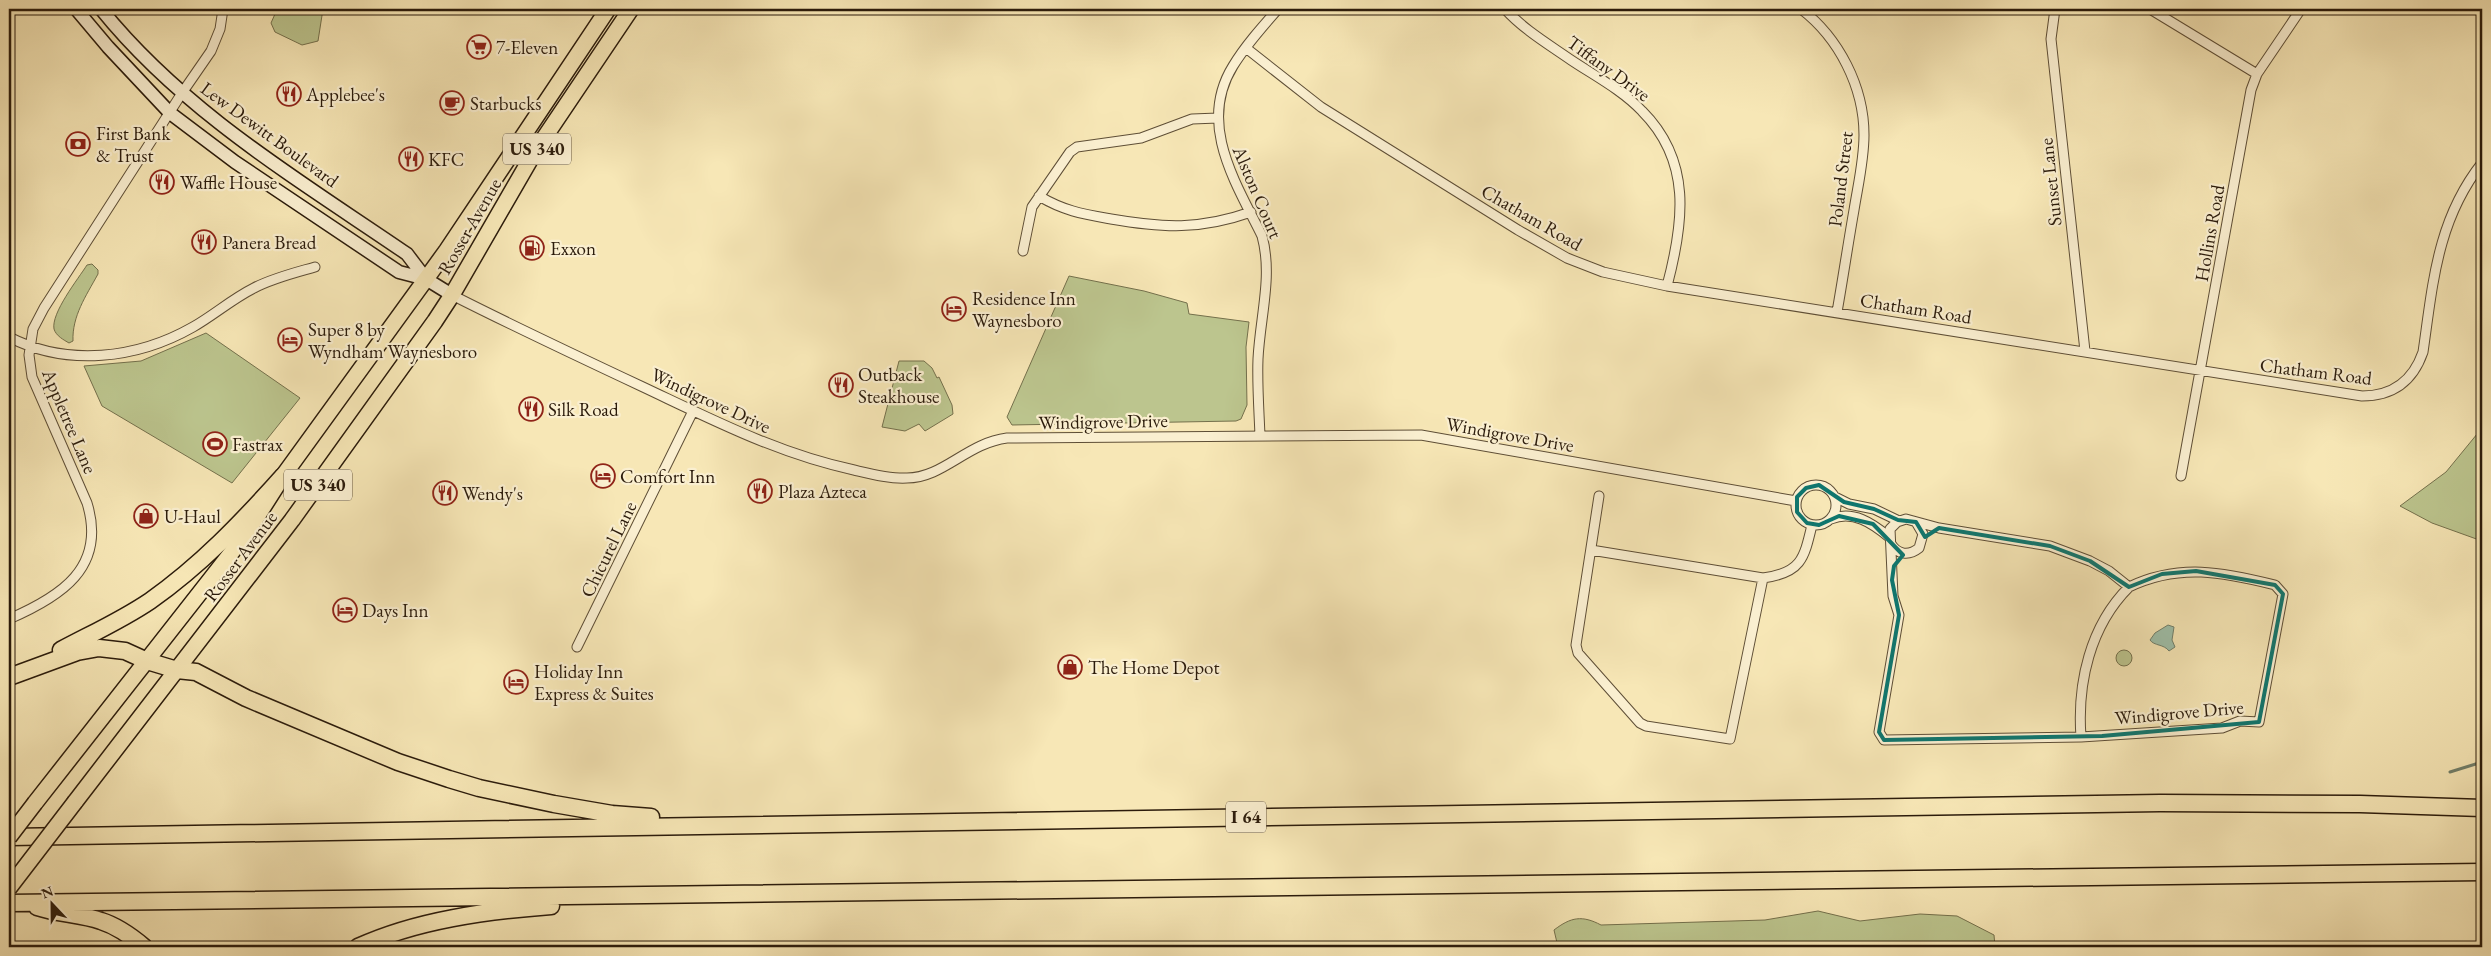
<svg xmlns="http://www.w3.org/2000/svg" width="2491" height="956" viewBox="0 0 2491 956" font-family="'EB Garamond',serif">
<style>
.green{fill:#bcc58e;stroke:#74704c}
.water{fill:#9ec0aa;stroke:#707e6a}
.lines{fill:none;stroke-linecap:round;stroke-linejoin:round}
.stream{stroke:#707e6a;stroke-width:3}
.minor-casing{stroke:#5e4e36;stroke-width:11}
.secondary-casing{stroke:#2b1b0b;stroke-width:15}
.primary-casing{stroke:#2b1b0b;stroke-width:18}
.motorway-casing{stroke:#2b1b0b;stroke-width:19}
.minor{stroke:#faefd0;stroke-width:9}
.secondary{stroke:#faefd0;stroke-width:12}
.primary{stroke:#f7e7b6;stroke-width:15}
.motorway{stroke:#f7e7b6;stroke-width:16}
.primary-bridge-casing{stroke:#2b1b0b;stroke-width:18;stroke-linecap:butt}
.primary-bridge{stroke:#f7e7b6;stroke-width:15}
.marked{fill:none;stroke:#0f766e;stroke-width:4;stroke-linejoin:round}
.labels{text-anchor:middle;stroke-width:4.5;stroke-linejoin:round;paint-order:stroke}
.shield{fill:#faefd0;stroke:#695b46;stroke-width:1}
.shield-label{font-size:18px;font-weight:bold;fill:#2b1b0b}
.poi-label{font-size:19px;fill:#2b1b0b;stroke:#faefd0;text-anchor:start}
.street-label{font-size:19px;fill:#2b1b0b;stroke:#faefd0}
</style>
<rect width="100%" height="100%" fill="#f7e7b6"/>
<filter id="stains"><feTurbulence type="fractalNoise" baseFrequency=".004" numOctaves="4"/><feColorMatrix values="0 0 0 0 .2 0 0 0 0 .09 0 0 0 0 .02 0 0 0 .5 -.17"/></filter>
<radialGradient id="worn" r=".72"><stop offset=".6" stop-color="#630" stop-opacity="0"/><stop offset="1" stop-color="#630" stop-opacity=".3"/></radialGradient>
<path class="green" d="M281,9L302,13V9H323L318,41L302,45L275,32L271,23L275,14Z
M92,264L98,270V274C86,296 72,316 73,341L69,343C64,340 56,336 54,329C51,313 78,279 87,265Z
M1069,276L1144,291L1187,303L1189,314L1249,322L1246,347L1247,405L1241,419L1236,421L1012,425L1007,417Z
M206,333L300,398L232,483L102,406L84,366L141,361Z
M899,361H924L932,368L937,378L939,377L952,405L953,414L925,431L919,424L905,431L882,427Z
M2482,428V541L2432,523L2400,506L2446,472Z
M2116 658a8 8 0 1 1 16 0a8 8 0 1 1-16 0Z
M1818,911L1860,921L1920,914L1957,916L1994,935L1995,947H1558L1554,930C1571,917 1582,915 1601,925L1765,920Z"/>
<path class="water" d="M2168,625L2174,627L2172,640L2175,647L2169,651C2164,644 2154,646 2150,640L2155,633Z"/>
<g class="lines">
<path class="stream" d="M2450,772L2482,762"/>
<g class="minor-casing">
<path id="minor" d="M1505,9C1523,29 1548,44 1571,60C1595,76 1622,90 1642,111C1692,161 1684,222 1667,286
M1801,9C1839,38 1864,87 1864,135C1864,160 1858,185 1854,210C1848,244 1843,278 1837,312
M2055,9L2051,39L2085,351
M2150,9L2257,74
M1246,48L1321,107L1518,230L1567,258L1603,272L1667,286L2362,396C2393,396 2413,381 2423,352C2433,283 2437,220 2482,163
M1039,196C1064,211 1083,214 1111,219C1163,228 1200,230 1251,212
M1023,251L1032,207L1070,152L1077,147L1141,138L1192,119L1218,118
M452,295C515,327 579,357 643,387C713,420 779,454 854,470C871,474 890,479 907,478C943,478 967,443 1007,438L1421,435L1796,501
M9,337C67,367 137,359 193,327C214,315 232,299 254,288C273,278 294,273 315,267
M1260,436C1259,410 1257,384 1258,359C1260,317 1273,276 1262,236C1236,183 1197,124 1233,66C1245,46 1262,27 1278,9
M2181,476L2251,90L2257,74L2301,9
M1796 505a20 20 0 1 1 40 0a20 20 0 1 1-40 0Z
M1599,496L1576,645L1578,653L1640,723L1646,726L1730,739L1763,578
M1835,497L1849,504L1874,509L1899,521
M1831,519C1853,510 1872,523 1889,537
M1891,544C1898,555 1909,556 1919,548L1923,534L1916,522
M1591,550L1763,578C1801,573 1804,559 1812,525
M9,619C60,597 107,568 87,503L32,377L29,355L33,329L44,308L182,93L211,51L220,29L223,9
M577,647L693,411
M2081,737L1884,740L1879,732L1899,615L1893,596L1890,529L1897,522L1906,519L1939,528L2050,546L2090,561L2109,571L2129,587C2179,563 2223,572 2275,585L2283,594L2259,722L2240,721L2222,728L2081,737C2077,683 2090,626 2129,587"/>
</g>
<g class="secondary-casing">
<path id="secondary" d="M76,9L108,47L170,113L235,162L399,272L426,279L452,295
M101,9C184,112 299,180 407,254L426,279"/>
</g>
<g class="primary-casing">
<path id="primary" d="M75,802L292,520L435,321L452,295L534,153L631,9
M35,803L246,534L283,476L447,250L608,9"/>
</g>
<g class="motorway-casing">
<path id="motorway" d="M61,650C91,634 122,620 150,601C201,565 242,522 283,476
M9,677L77,652L99,648L125,651L147,661L177,670L196,672L246,698L398,762L449,779L479,788L554,804L612,814L651,817
M9,837L2160,803L2360,804L2482,808
M9,903L2482,872
M37,907C58,914 81,914 101,921C117,926 131,936 144,947
M358,947C417,920 486,911 551,906"/>
</g>
<use href="#minor" class="minor"/>
<use href="#secondary" class="secondary"/>
<use href="#primary" class="primary"/>
<use href="#motorway" class="motorway"/>
<g class="primary-bridge-casing">
<path id="primary-bridge" d="M9,837L35,803
M9,888L75,802"/>
</g>
<use href="#primary-bridge" class="primary-bridge"/>
</g>
<path class="marked" d="M1819,485L1844,502L1874,509L1898,520L1916,522L1925,537L1939,528L2050,546L2090,561L2129,587L2162,574L2196,571L2275,585L2283,594L2259,722L2102,736L1884,740L1879,732L1899,615L1892,580L1894,566L1903,555L1873,524L1839,516L1819,525L1807,523L1797,512V497L1806,488Z"/>
<defs>
<g id="supermarket-ring" transform="scale(1.25)"><circle r="9.5" fill="#faefd0" stroke="#8f2418" stroke-width="1.5"/><path d="M-6-5.5h2.5l.6 2H6L4.5 2H-2.5L-4.4-4H-6ZM-1.5 3.2a1.3 1.3 0 1 0 .1 0ZM3 3.2a1.3 1.3 0 1 0 .1 0Z" fill="#8f2418"/></g>
<g id="restaurant-ring" transform="scale(1.25)"><circle r="9.5" fill="#faefd0" stroke="#8f2418" stroke-width="1.5"/><path d="M-5-6h1v4h1v-4h1v4h1v-4h1v5L-1.5 .5V6h-2V.5L-5-1ZM5-6V6H3V1.5H1.5Q1.5-4 5-6Z" fill="#8f2418"/></g>
<g id="cafe-ring" transform="scale(1.25)"><circle r="9.5" fill="#faefd0" stroke="#8f2418" stroke-width="1.5"/><path d="M-5.5-4.5H6V0H3Q3 3.5 0 3.5H-2.5Q-5.5 3.5-5.5 0ZM3-3.2v2h1.7v-2ZM-6 4.5H4V6H-6Z" fill="#8f2418"/></g>
<g id="bank-ring" transform="scale(1.25)"><circle r="9.5" fill="#faefd0" stroke="#8f2418" stroke-width="1.5"/><path d="M-6-4H6V4H-6ZM0-2.3a2.3 2.3 0 1 0 0 4.6a2.3 2.3 0 1 0 0-4.6Z" fill="#8f2418"/></g>
<g id="fuel-ring" transform="scale(1.25)"><circle r="9.5" fill="#faefd0" stroke="#8f2418" stroke-width="1.5"/><path d="M-5.5-6h7V0h2V4h1.3V-2.5L3-4.5l.8-.8L6-3V5H2.5V1h-1V6h-7ZM-4.2-4.7v3.2H.2V-4.7Z" fill="#8f2418"/></g>
<g id="hotel-ring" transform="scale(1.25)"><circle r="9.5" fill="#faefd0" stroke="#8f2418" stroke-width="1.5"/><path d="M-6-4.5h1.5V1H6V5H4.5V3h-9V5H-6ZM-4 0a1.8 1.8 0 1 1 3.6 0ZM.5 0V-2.5h3Q6-2.5 6 0Z" fill="#8f2418"/></g>
<g id="stadium-ring" transform="scale(1.25)"><circle r="9.5" fill="#faefd0" stroke="#8f2418" stroke-width="1.5"/><path d="M0-5a6.5 5 0 1 0 0 10a6.5 5 0 1 0 0-10ZM-3.5-1.8h7v3.6h-7Z" fill="#8f2418"/></g>
<g id="shop-ring" transform="scale(1.25)"><circle r="9.5" fill="#faefd0" stroke="#8f2418" stroke-width="1.5"/><path d="M-5-2.5h2.3a2.7 3.5 0 0 1 5.4 0H5L5.5 6h-11ZM-1.5-2.5h3a1.5 2.3 0 0 0-3 0Z" fill="#8f2418"/></g>
</defs>
<g fill-rule="evenodd">
<use href="#supermarket-ring" x="479" y="47"/>
<use href="#restaurant-ring" x="289" y="94"/>
<use href="#cafe-ring" x="452" y="103"/>
<use href="#bank-ring" x="78" y="144"/>
<use href="#restaurant-ring" x="411" y="159"/>
<use href="#restaurant-ring" x="162" y="182"/>
<use href="#restaurant-ring" x="204" y="242"/>
<use href="#fuel-ring" x="532" y="248"/>
<use href="#hotel-ring" x="954" y="309"/>
<use href="#hotel-ring" x="290" y="340"/>
<use href="#restaurant-ring" x="841" y="385"/>
<use href="#restaurant-ring" x="531" y="409"/>
<use href="#stadium-ring" x="215" y="444"/>
<use href="#hotel-ring" x="603" y="476"/>
<use href="#restaurant-ring" x="760" y="491"/>
<use href="#restaurant-ring" x="445" y="493"/>
<use href="#shop-ring" x="146" y="516"/>
<use href="#hotel-ring" x="345" y="610"/>
<use href="#shop-ring" x="1070" y="667"/>
<use href="#hotel-ring" x="516" y="682"/>
</g>
<g class="labels">
<g class="shield">
<rect x="503" y="133.5" width="68" height="31" rx="4"/>
<rect x="284" y="469.5" width="68" height="31" rx="4"/>
<rect x="1226" y="801.5" width="40" height="31" rx="4"/>
</g>
<g class="shield-label">
<text x="537" y="155">US 340</text>
<text x="318" y="491">US 340</text>
<text x="1246" y="823">I 64</text>
</g>
<g class="poi-label">
<text x="496" y="54">7-Eleven</text>
<text x="306" y="101">Applebee's</text>
<text x="470" y="110">Starbucks</text>
<text x="96" y="140">First Bank<tspan x="96" dy="22">&amp; Trust</tspan></text>
<text x="428" y="166">KFC</text>
<text x="180" y="189">Waffle House</text>
<text x="222" y="249">Panera Bread</text>
<text x="550" y="255">Exxon</text>
<text x="972" y="305">Residence Inn<tspan x="972" dy="22">Waynesboro</tspan></text>
<text x="308" y="336">Super 8 by<tspan x="308" dy="22">Wyndham Waynesboro</tspan></text>
<text x="858" y="381">Outback<tspan x="858" dy="22">Steakhouse</tspan></text>
<text x="548" y="416">Silk Road</text>
<text x="232" y="451">Fastrax</text>
<text x="620" y="483">Comfort Inn</text>
<text x="778" y="498">Plaza Azteca</text>
<text x="462" y="500">Wendy's</text>
<text x="164" y="523">U-Haul</text>
<text x="362" y="617">Days Inn</text>
<text x="1088" y="674">The Home Depot</text>
<text x="534" y="678">Holiday Inn<tspan x="534" dy="22">Express &amp; Suites</tspan></text>
</g>
<g class="street-label">
<text transform="translate(1609 68) rotate(36)" y="7">Tiffany Drive</text>
<text transform="translate(270 134) rotate(36)" y="7">Lew Dewitt Boulevard</text>
<text transform="translate(1840 179) rotate(-83)" y="7">Poland Street</text>
<text transform="translate(2050 182) rotate(-96)" y="7">Sunset Lane</text>
<text transform="translate(1258 192) rotate(67)" y="7">Alston Court</text>
<text transform="translate(1532 217) rotate(30)" y="7">Chatham Road</text>
<text transform="translate(469 226) rotate(-60)" y="7">Rosser Avenue</text>
<text transform="translate(2209 233) rotate(-80)" y="7">Hollins Road</text>
<text transform="translate(1916 308) rotate(9)" y="7">Chatham Road</text>
<text transform="translate(2316 371) rotate(7)" y="7">Chatham Road</text>
<text transform="translate(711 400) rotate(25)" y="7">Windigrove Drive</text>
<text transform="translate(70 421) rotate(67)" y="7">Appletree Lane</text>
<text transform="translate(1103 421) rotate(-1)" y="7">Windigrove Drive</text>
<text transform="translate(1510 434) rotate(10)" y="7">Windigrove Drive</text>
<text transform="translate(608 549) rotate(-64)" y="7">Chicurel Lane</text>
<text transform="translate(240 556) rotate(-53)" y="7">Rosser Avenue</text>
<text transform="translate(2179 712) rotate(-5)" y="7">Windigrove Drive</text>
</g>
</g>
<rect width="2491" height="956" fill="none" stroke="#f7e7b6" stroke-width="30"/>
<rect x="10" y="10" width="2471" height="936" fill="none" stroke="#2b1b0b" stroke-width="2.5"/>
<rect x="15" y="15" width="2461" height="926" fill="none" stroke="#2b1b0b"/>
<g transform="translate(52 904) rotate(338)" stroke="#faefd0" stroke-width="4" paint-order="stroke">
<path d="M0-4L9 19L0 12L-9 19Z" fill="#2b1b0b"/>
<text y="-8" font-size="14" font-weight="bold" text-anchor="middle" fill="#2b1b0b">N</text>
</g>
<rect width="100%" height="100%" filter="url(#stains)"/>
<rect width="100%" height="100%" fill="url(#worn)"/>
</svg>
